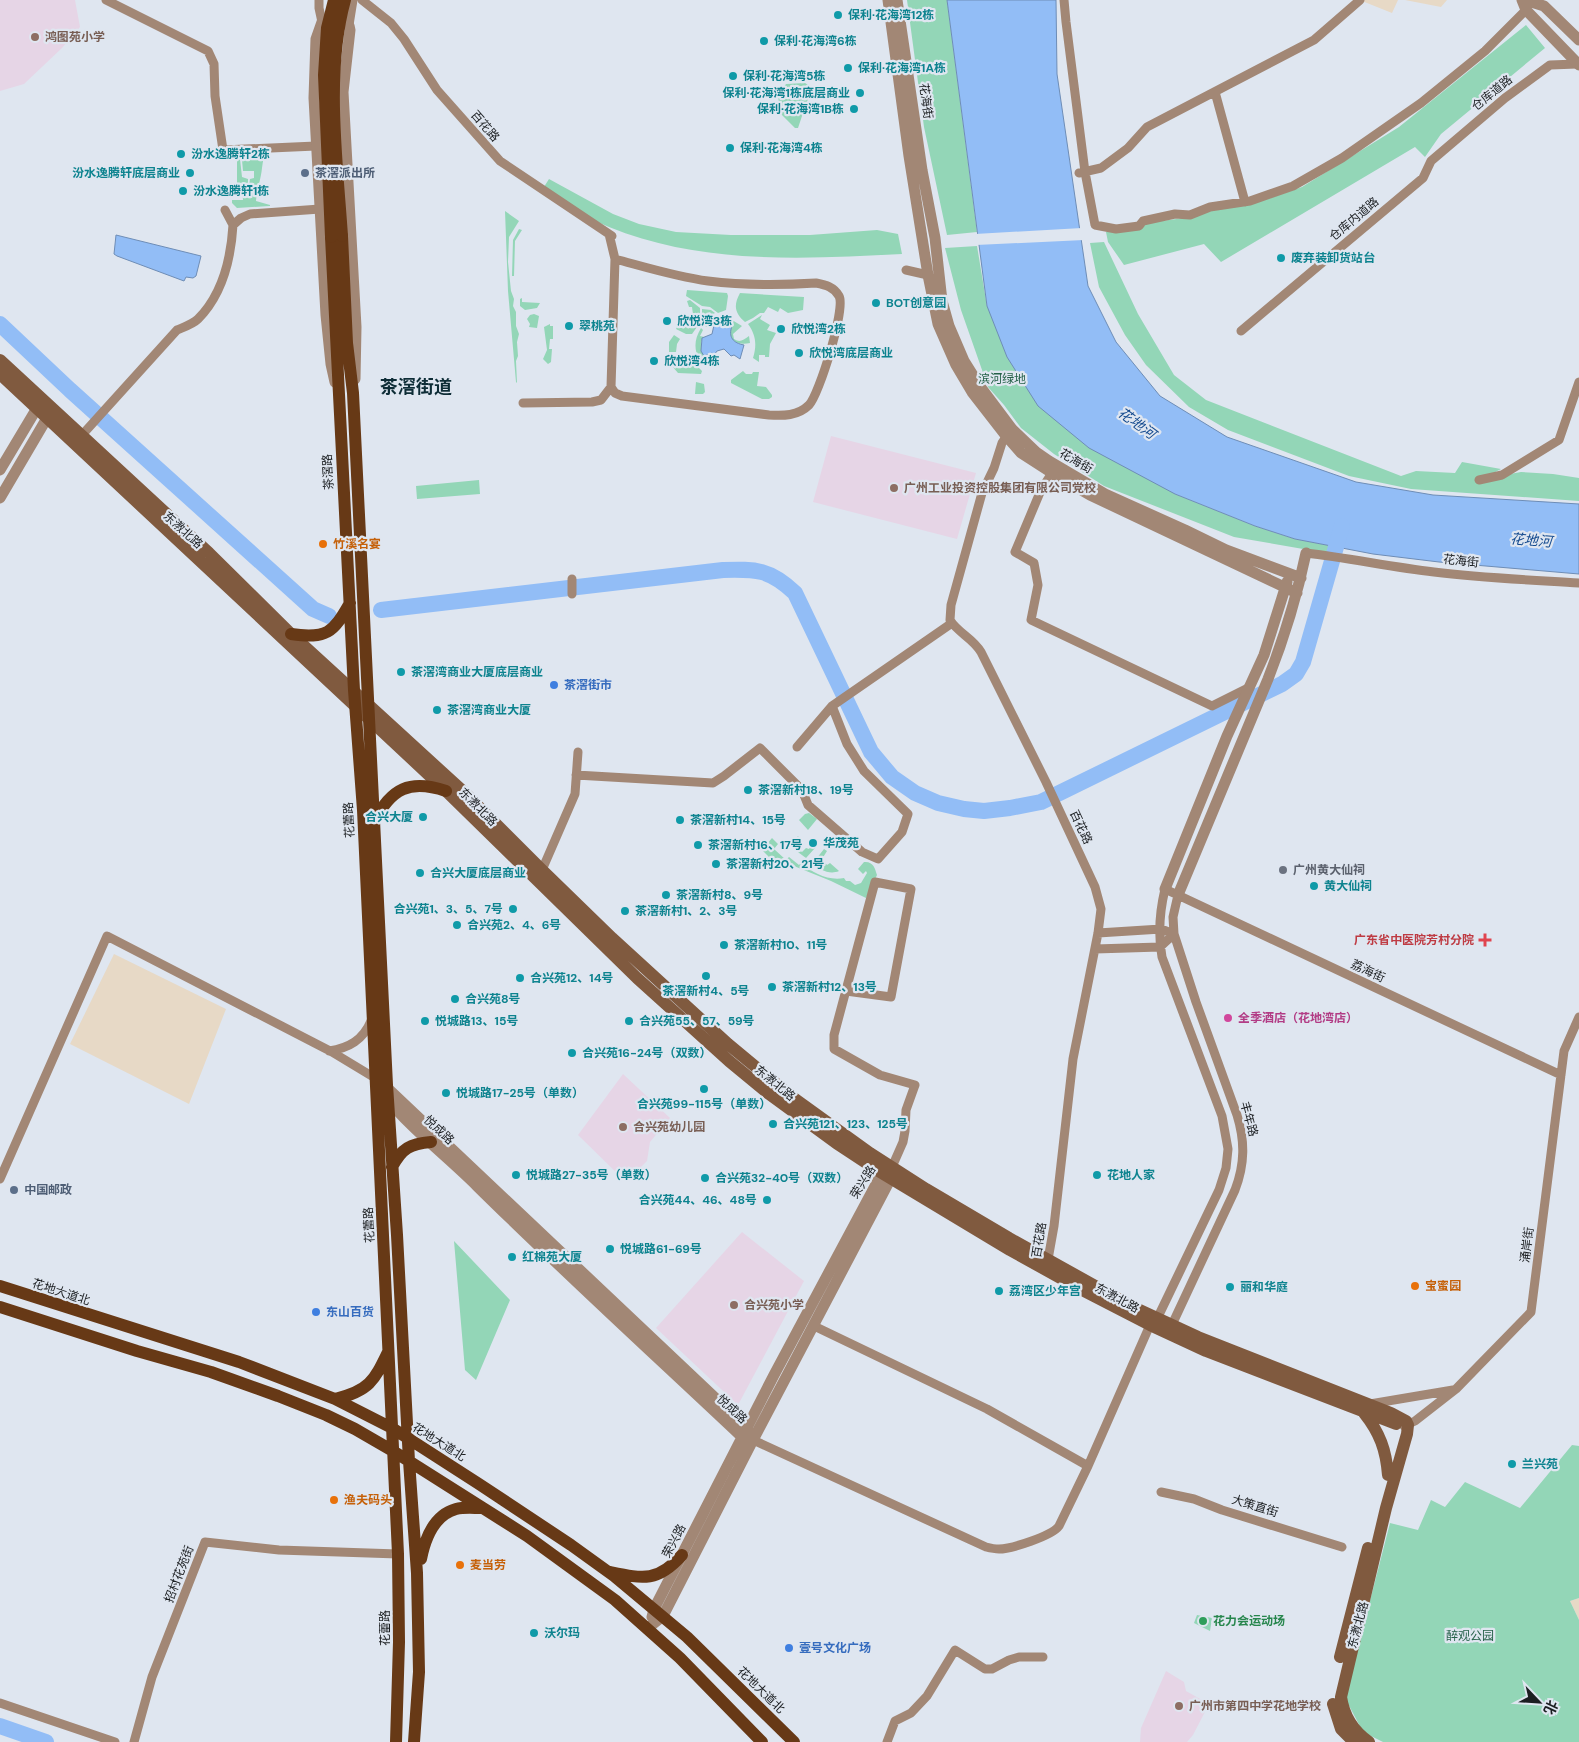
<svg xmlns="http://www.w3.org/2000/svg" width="1579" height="1742" viewBox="0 0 1579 1742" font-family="'DM Sans','Noto Sans SC',sans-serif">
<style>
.commercial{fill:#e7d9c6}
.education{fill:#e6d5e6}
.green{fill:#93d6b7}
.water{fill:#92bdf6;stroke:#6e8db6}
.pier{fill:#dfe6f0}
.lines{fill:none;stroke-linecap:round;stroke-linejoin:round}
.river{stroke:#92bdf6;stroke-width:16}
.minor{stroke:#a28775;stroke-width:9}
.tertiary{stroke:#a28775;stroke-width:11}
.secondary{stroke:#805a3f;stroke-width:12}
.primary{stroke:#673916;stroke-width:12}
.primary-bridge{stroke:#673916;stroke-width:12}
.culture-dot{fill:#0f9aa8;stroke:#dfe6f0;stroke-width:2}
.education-dot{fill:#8d6e63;stroke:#dfe6f0;stroke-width:2}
.service-dot{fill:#5c6f8a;stroke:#dfe6f0;stroke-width:2}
.food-dot{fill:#e8710a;stroke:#dfe6f0;stroke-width:2}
.shop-dot{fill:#3f7fe0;stroke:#dfe6f0;stroke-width:2}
.worship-dot{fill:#6b7280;stroke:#dfe6f0;stroke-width:2}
.health-dot{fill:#e0444e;stroke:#dfe6f0;stroke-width:2}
.hotel-dot{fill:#d1479c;stroke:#dfe6f0;stroke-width:2}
.leisure-dot{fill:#2e9e5b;stroke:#dfe6f0;stroke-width:2}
.labels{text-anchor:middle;stroke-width:4.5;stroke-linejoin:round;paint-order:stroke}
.culture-label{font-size:12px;font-weight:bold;fill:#0d838f;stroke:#dfe6f0;text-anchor:start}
.education-label{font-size:12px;font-weight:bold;fill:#785e54;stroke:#dfe6f0;text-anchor:start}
.street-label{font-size:12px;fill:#1b1e21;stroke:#dfe6f0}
.service-label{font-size:12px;font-weight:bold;fill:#4e5e75;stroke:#dfe6f0;text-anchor:start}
.park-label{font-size:12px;fill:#256149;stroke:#dfe6f0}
.food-label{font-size:12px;font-weight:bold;fill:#c56008;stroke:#dfe6f0;text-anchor:start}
.shop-label{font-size:12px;font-weight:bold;fill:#366cbe;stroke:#dfe6f0;text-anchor:start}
.worship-label{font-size:12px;font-weight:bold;fill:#5b616d;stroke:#dfe6f0;text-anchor:start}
.health-label{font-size:12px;font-weight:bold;fill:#be3a42;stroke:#dfe6f0;text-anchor:end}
.hotel-label{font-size:12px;font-weight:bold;fill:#b23c85;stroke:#dfe6f0;text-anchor:start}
.leisure-label{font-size:12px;font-weight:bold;fill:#27864d;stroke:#dfe6f0;text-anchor:start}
.water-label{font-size:14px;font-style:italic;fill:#164c90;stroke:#dfe6f0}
.district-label{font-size:18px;font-weight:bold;fill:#0e2d37;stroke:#dfe6f0}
</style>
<rect width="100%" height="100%" fill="#dfe6f0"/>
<path class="commercial" d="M1363,0H1398L1392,13L1362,1Z
M1405,0H1447L1441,7Z
M114,954L226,1009L189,1104L70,1044Z
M1579,1598V1620L1570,1601Z"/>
<path class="education" d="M0,0H75L80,27L62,48L24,84L0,91Z
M831,436L976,473L957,539L813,502Z
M623,1074L670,1118L650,1142L647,1161L626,1182L578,1135Z
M742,1232L804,1281L738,1405L656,1328Z
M1166,1671L1184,1682L1186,1691L1209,1704L1193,1735L1187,1742H1140L1141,1728Z"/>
<path class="green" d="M907,0H947L977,232L947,235L924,127Z
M1526,25L1545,48L1441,134L1425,157L1415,147L1221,262L1204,244L1124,265L1108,242L1106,232L1145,223L1192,217L1217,209L1264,200L1302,187L1399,127Z
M805,83L816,90L807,101L798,128H795L780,113L778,95L786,84Z
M246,151V159H240L242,177L248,179V185H240V195L233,196L231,190H237V155H230L231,152Z
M247,152H265C263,159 263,162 262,168C261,179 257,189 256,201L270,205V206L237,208L232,203V200H243L242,187L249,186L250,179L254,178V171H243L242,160H248Z
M549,179L613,214L639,224L676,232L731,235H810L877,230L898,234L902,254C804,259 702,265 609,227C586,218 563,202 542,190Z
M505,211L519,221L509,237L508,262L511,291L514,299L513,306L516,312V326L519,334L517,342L518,356L516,361L517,383L516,382L508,291Z
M519,229L522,230L515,241L514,276H512L513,240Z
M1104,242L1138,314L1174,375L1206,400L1401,476L1416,471L1455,473L1462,462L1501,469L1482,479L1521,472L1553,474L1579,478V501L1411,489L1349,476L1228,430L1189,407L1146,365L1125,335L1099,287L1090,243Z
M977,246L987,306L1175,494L1255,526L1295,539L1332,546V554L1234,537L1104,486L1054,454L1021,428L1004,405L988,387L961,310L945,248Z
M687,290L727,293L728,296L726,310L718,313L710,307L702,306L686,296Z
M740,293L804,297L803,310L788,313L780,308L778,312L768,307L764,313H760L753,318L745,322C735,313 733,306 740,293Z
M522,298V302L540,303L537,308L525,310L520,306V299Z
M690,300L700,308V316H702V309L711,310L715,313L702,320L692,334H686L676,329L681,320L685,325L694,322L692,307H689L687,301Z
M534,314L539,316L537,328L529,327L530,324L527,319L530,315Z
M762,315L760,319L770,325L767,330L776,333L770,344L769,357H765V355H759V362L753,358C757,345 756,335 748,324Z
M721,318L732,320L742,326L733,334L734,339C740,343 743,340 749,336L750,343C740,345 729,343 730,331L714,325L713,328L712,323L706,327L705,325L711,321Z
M550,324V326H553V339H550L549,349H552L551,362L548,364L543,359L547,350L544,327Z
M701,328L703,330L700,336L704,337L701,342V351L706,355L712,353L714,355V357L701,362L699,361C694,348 694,340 701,328Z
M674,335L680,339L677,344L676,352H669V342Z
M667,357C677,357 685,362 694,363L702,371L701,374L678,373L672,366L666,368Z
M743,371L746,374H752L753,372H759L757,386L766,387L772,395V397L769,399H762L731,383V380Z
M696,382L704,384L705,392L703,394H695Z
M479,480L480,494L417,499L416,486Z
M809,813L817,819L808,830L799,820L805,814Z
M798,836L800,839L794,846L802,852L806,848L809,849L811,846L815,848L806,858L791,847L792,843Z
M772,838L778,844L774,849L786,860L789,857L799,865L801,863C813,873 828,881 844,878L846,881H850L855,885L861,883L867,873L866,871L863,874L858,869L864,862C873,861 875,868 877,875L867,896L866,898L831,881L784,862L779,867L762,850Z
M824,849L827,851L822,859L827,865L830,863L839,871C830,875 819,870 813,863Z
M454,1241L510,1300L476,1380L465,1370Z
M1572,1445L1579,1446V1598L1570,1601L1579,1620V1742H1383L1363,1732L1345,1698L1390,1523L1418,1530L1431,1500L1445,1507L1465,1482L1520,1508Z
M1197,1615L1212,1618L1210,1631L1194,1623Z"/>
<path class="water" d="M947,0H1056L1057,74L1088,286L1116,342L1160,396L1227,437L1356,482L1433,495L1579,504V574L1439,562L1373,554L1295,539L1255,526L1175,494L1089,448L1038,406L1007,357L987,306Z
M116,235L201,256L196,276L193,278L186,277L184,281L117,256L114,254Z
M724,323L732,326C728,337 733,343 744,345L740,359L734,355L731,356L724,349L717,351L714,355L712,353L704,356L701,351L702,338L712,334L714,325Z"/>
<path class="pier" d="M1082,228L1084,240L976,245L975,234Z"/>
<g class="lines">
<path class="river" d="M0,324L70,390L313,609L329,616
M381,610L723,570C756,569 770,569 795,593L871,752L892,777L915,793L938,803L964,809L984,811L1010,808L1041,802L1282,684L1296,674L1303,662L1342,526
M0,1726L46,1742"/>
<path class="minor" d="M106,0L208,51L214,64L215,96L223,150L316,146
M319,0V8L322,22
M362,0L391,23L404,39L437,90L500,161L612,236
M1064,0L1066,22L1085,172L1095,225L1116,229L1139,226L1143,221L1175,214L1190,215L1210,207L1250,201L1293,186L1342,158L1421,103L1485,51L1526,10
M349,25L353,0
M1215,92L1245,202
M1079,173L1101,168L1128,148L1147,127L1314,40L1360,0
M225,210L233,225
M609,234L615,259C645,267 677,277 708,281C741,285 784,285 816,283C826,285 834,287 839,296C846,308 819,395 809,405C798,416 783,416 769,415L622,396L615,393L611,387L615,259
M906,270L928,275
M1241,331L1423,178L1431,161L1505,98L1550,65L1577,64
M523,403L592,402L601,400L611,387
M1010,431L1002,443L994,468L982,493L951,605L950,620C958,633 973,638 981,652L1046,782L1095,887L1101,909L1098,933L1073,1059L1054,1226L1047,1265
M82,435L177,330C184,327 193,324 198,319C223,294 231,258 233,225L241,218L250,214L320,209
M1052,473L1041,490L1015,552L1034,563L1038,585L1031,620L1212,706L1250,687
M1479,480L1502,475L1559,440L1579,382
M1306,553C1349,558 1391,567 1434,572C1483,578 1531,580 1579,583
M572,579V594
M797,747L832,706L952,623
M576,775L713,783L724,776L760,748L802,790L808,805L862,852L878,859L902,832L908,814L864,771L847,744L832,706
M542,870L575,794L578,752
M1098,933L1161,929L1174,934
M1095,949L1160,947L1174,934
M846,991L891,997L911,889L875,882L834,1035V1049L880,1075L915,1085L906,1110L905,1131L903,1142L892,1167
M329,1051C349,1048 363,1040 371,1021
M0,1179L107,936L332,1052L375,1078
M814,1326L987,1409L1088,1466
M1170,1329L1235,1190C1245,1164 1245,1141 1237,1115L1196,1002L1174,934L1173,917L1178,895
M1370,1404L1453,1390
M1404,1426L1415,1421L1456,1389L1531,1312L1564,1051L1579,1017
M753,1440L986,1547C990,1548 995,1549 999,1549C1011,1549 1052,1536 1059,1526L1088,1466L1150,1325L1157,1319L1219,1190L1226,1168L1228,1149L1222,1116L1162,957C1158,935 1160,910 1165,889L1561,1075
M1161,1492L1194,1499L1222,1510L1342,1547
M0,1703L115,1742
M134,1742L152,1677L205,1542L279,1550L398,1554
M887,1742L895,1721L911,1713L927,1696L955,1650L985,1669H992L1009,1660L1019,1657H1043"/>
<path class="tertiary" d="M888,0L909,156L928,275L938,324L956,365L972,392L1007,437L1021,453L1052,473L1090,495L1297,593
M897,0L922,170L935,238L942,301L949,326L964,361L979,385L1012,429L1036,452L1049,461L1105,494L1185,530L1226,550L1301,578
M1522,0L1526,10L1579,65
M1525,0L1544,6L1579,40
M335,382L331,364L326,315L314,98L316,39L322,22L333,17C342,19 349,20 350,30L343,92L356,327L355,379
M0,470L37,408
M0,498L47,418
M1165,889L1227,736L1264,655L1287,582
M1178,895L1268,679C1284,638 1297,596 1306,553
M382,1083L747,1428L753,1440
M385,1096C410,1128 448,1157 477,1186C564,1272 654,1354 742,1437L753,1440
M652,1617L654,1609L774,1375L882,1173L889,1168
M648,1628L663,1616L753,1440L880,1199L891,1178V1170"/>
<path class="secondary" d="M0,360L209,553L291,634L466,794L542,870L612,938L728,1044L791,1096L870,1153L926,1189L1009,1238L1133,1307L1198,1337L1391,1413L1406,1421L1408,1425L1407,1434L1386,1508L1341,1697C1344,1717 1353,1731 1369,1742
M0,374L446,791L637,978L729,1061L769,1094L836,1143L877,1170L1010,1250L1082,1290L1150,1325L1206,1351L1396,1424
M1364,1413C1380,1433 1386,1450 1388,1475
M1340,1657L1368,1548
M1333,1704L1341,1729L1354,1742"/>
<path class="primary" d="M342,236L347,343L353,393L387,1085L397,1235L409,1461L417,1573L419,1672L414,1742
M331,237L354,690L363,810L398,1554L399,1642L396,1742
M291,634C327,639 333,633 350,603
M374,822C391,788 410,779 446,791
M392,1167C402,1148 410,1144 431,1142
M0,1286L239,1362L335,1399L392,1428L479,1484L571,1545L614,1576L687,1637L794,1742
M0,1307L137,1351L211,1372L278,1396L326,1415L355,1429L393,1451L527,1536L615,1600L680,1658L762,1742
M335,1399C369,1391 374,1381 388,1352
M421,1559C425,1539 434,1515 456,1509C464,1507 473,1508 481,1508
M610,1572C644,1579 658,1582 682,1555"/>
<path class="primary-bridge" d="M342,236C337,161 325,72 345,0
M331,237L324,75L327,28L334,0"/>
</g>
<g class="culture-dot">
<circle cx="838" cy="15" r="5"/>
<circle cx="764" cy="41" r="5"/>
<circle cx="848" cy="68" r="5"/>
<circle cx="733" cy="76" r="5"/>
<circle cx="860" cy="93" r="5"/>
<circle cx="854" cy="109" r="5"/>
<circle cx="730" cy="148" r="5"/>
<circle cx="181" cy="154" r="5"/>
<circle cx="190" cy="173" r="5"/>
<circle cx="183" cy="191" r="5"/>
<circle cx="1281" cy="258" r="5"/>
<circle cx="876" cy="303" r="5"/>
<circle cx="667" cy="321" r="5"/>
<circle cx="569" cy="326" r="5"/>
<circle cx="781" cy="329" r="5"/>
<circle cx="799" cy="353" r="5"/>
<circle cx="654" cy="361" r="5"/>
<circle cx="401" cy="672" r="5"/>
<circle cx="437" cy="710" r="5"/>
<circle cx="748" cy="790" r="5"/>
<circle cx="423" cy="817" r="5"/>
<circle cx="680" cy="820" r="5"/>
<circle cx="813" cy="843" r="5"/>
<circle cx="698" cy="845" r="5"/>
<circle cx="716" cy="864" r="5"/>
<circle cx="420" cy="873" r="5"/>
<circle cx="1314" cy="886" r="5"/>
<circle cx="666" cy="895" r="5"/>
<circle cx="513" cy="909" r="5"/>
<circle cx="625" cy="911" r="5"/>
<circle cx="457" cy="925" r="5"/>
<circle cx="724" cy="945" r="5"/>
<circle cx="706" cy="976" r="5"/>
<circle cx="520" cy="978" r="5"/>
<circle cx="772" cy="987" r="5"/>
<circle cx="455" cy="999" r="5"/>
<circle cx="425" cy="1021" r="5"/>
<circle cx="629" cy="1021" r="5"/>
<circle cx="572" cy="1053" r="5"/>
<circle cx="704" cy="1089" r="5"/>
<circle cx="446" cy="1093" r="5"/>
<circle cx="773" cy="1124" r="5"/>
<circle cx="516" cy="1175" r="5"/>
<circle cx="1097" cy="1175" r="5"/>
<circle cx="705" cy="1178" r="5"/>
<circle cx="767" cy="1200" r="5"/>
<circle cx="610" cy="1249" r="5"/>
<circle cx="512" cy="1257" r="5"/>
<circle cx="1230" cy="1287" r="5"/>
<circle cx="999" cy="1291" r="5"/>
<circle cx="1512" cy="1464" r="5"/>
<circle cx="534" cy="1633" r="5"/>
</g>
<g class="education-dot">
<circle cx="35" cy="37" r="5"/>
<circle cx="894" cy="488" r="5"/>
<circle cx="623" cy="1127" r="5"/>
<circle cx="734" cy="1305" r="5"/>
<circle cx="1179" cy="1706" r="5"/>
</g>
<g class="service-dot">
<circle cx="305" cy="173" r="5"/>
<circle cx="14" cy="1190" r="5"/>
</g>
<g class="food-dot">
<circle cx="323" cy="544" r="5"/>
<circle cx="1415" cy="1286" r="5"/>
<circle cx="334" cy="1500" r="5"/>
<circle cx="460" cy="1565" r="5"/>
</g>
<g class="shop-dot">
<circle cx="554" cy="685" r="5"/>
<circle cx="316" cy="1312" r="5"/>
<circle cx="789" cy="1648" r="5"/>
</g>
<circle class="worship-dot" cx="1283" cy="870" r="5"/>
<path class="health-dot" d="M1482.5 932.5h5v5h5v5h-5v5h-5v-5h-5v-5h5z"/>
<circle class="hotel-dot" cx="1228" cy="1018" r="5"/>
<circle class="leisure-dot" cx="1203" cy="1621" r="5"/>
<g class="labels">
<g class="culture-label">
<text x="848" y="19">保利·花海湾12栋</text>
<text x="774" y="45">保利·花海湾6栋</text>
<text x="858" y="72">保利·花海湾1A栋</text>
<text x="743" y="80">保利·花海湾5栋</text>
<text x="850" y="97" text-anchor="end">保利·花海湾1栋底层商业</text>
<text x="844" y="113" text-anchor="end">保利·花海湾1B栋</text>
<text x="740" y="152">保利·花海湾4栋</text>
<text x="191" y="158">汾水逸腾轩2栋</text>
<text x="180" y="177" text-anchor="end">汾水逸腾轩底层商业</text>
<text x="193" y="195">汾水逸腾轩1栋</text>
<text x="1291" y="262">废弃装卸货站台</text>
<text x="886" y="307">BOT创意园</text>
<text x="677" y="325">欣悦湾3栋</text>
<text x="579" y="330">翠桃苑</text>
<text x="791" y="333">欣悦湾2栋</text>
<text x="809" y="357">欣悦湾底层商业</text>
<text x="664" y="365">欣悦湾4栋</text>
<text x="411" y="676">茶滘湾商业大厦底层商业</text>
<text x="447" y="714">茶滘湾商业大厦</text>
<text x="758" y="794">茶滘新村18、19号</text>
<text x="413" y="821" text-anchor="end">合兴大厦</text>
<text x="690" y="824">茶滘新村14、15号</text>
<text x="823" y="847">华茂苑</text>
<text x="708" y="849">茶滘新村16、17号</text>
<text x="726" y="868">茶滘新村20、21号</text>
<text x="430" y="877">合兴大厦底层商业</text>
<text x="1324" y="890">黄大仙祠</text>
<text x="676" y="899">茶滘新村8、9号</text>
<text x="503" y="913" text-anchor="end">合兴苑1、3、5、7号</text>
<text x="635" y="915">茶滘新村1、2、3号</text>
<text x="467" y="929">合兴苑2、4、6号</text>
<text x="734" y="949">茶滘新村10、11号</text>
<text x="530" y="982">合兴苑12、14号</text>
<text x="782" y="991">茶滘新村12、13号</text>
<text x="706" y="995" text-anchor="middle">茶滘新村4、5号</text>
<text x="465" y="1003">合兴苑8号</text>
<text x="435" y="1025">悦城路13、15号</text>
<text x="639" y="1025">合兴苑55、57、59号</text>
<text x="582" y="1057">合兴苑16-24号（双数）</text>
<text x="456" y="1097">悦城路17-25号（单数）</text>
<text x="704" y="1108" text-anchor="middle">合兴苑99-115号（单数）</text>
<text x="783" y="1128">合兴苑121、123、125号</text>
<text x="526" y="1179">悦城路27-35号（单数）</text>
<text x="1107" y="1179">花地人家</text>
<text x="715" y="1182">合兴苑32-40号（双数）</text>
<text x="757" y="1204" text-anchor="end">合兴苑44、46、48号</text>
<text x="620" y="1253">悦城路61-69号</text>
<text x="522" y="1261">红棉苑大厦</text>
<text x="1240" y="1291">丽和华庭</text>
<text x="1009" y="1295">荔湾区少年宫</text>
<text x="1522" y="1468">兰兴苑</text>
<text x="544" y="1637">沃尔玛</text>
</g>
<g class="education-label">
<text x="45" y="41">鸿图苑小学</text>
<text x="904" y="492">广州工业投资控股集团有限公司党校</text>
<text x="633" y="1131">合兴苑幼儿园</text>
<text x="744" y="1309">合兴苑小学</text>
<text x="1189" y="1710">广州市第四中学花地学校</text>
</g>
<g class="street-label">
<text transform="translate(1492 93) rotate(-39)" y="4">仓库道路</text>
<text transform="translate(926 101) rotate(82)" y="4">花海街</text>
<text transform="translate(485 126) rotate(49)" y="4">百花路</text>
<text transform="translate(1354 219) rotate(-40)" y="4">仓库内道路</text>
<text transform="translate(1076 461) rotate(30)" y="4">花海街</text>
<text transform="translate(328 472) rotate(-93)" y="4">茶滘路</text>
<text transform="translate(183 530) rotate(42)" y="4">东漖北路</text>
<text transform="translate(1461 561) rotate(6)" y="4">花海街</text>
<text transform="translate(478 807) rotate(45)" y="4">东漖北路</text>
<text transform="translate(349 820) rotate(-93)" y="4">花蕾路</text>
<text transform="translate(1081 827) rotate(65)" y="4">百花路</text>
<text transform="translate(1368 971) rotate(25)" y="4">荔海街</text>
<text transform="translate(775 1083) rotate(39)" y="4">东漖北路</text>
<text transform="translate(1249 1119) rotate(75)" y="4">丰年路</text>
<text transform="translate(439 1130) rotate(43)" y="4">悦成路</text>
<text transform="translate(863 1182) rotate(-58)" y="4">荣兴路</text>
<text transform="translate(369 1225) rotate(-93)" y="4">花蕾路</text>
<text transform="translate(1039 1240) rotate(-81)" y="4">百花路</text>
<text transform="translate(1527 1245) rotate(-83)" y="4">涌岸街</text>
<text transform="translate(61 1292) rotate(18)" y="4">花地大道北</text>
<text transform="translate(1117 1298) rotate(28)" y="4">东漖北路</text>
<text transform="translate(732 1409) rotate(43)" y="4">悦成路</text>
<text transform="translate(439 1442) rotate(32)" y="4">花地大道北</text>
<text transform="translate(1255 1506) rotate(17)" y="4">大策直街</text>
<text transform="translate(674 1541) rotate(-62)" y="4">荣兴路</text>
<text transform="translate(179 1574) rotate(-69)" y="4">招村花苑街</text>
<text transform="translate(1358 1625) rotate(-75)" y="4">东漖北路</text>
<text transform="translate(385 1628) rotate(-90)" y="4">花蕾路</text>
<text transform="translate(761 1690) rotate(44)" y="4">花地大道北</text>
</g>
<g class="service-label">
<text x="315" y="177">茶滘派出所</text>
<text x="24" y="1194">中国邮政</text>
</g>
<g class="park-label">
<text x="1002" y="383">滨河绿地</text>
<text x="1470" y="1640">醉观公园</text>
</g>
<g class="food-label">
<text x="333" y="548">竹溪名宴</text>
<text x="1425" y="1290">宝蜜园</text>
<text x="344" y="1504">渔夫码头</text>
<text x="470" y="1569">麦当劳</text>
</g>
<g class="shop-label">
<text x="564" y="689">茶滘街市</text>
<text x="326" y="1316">东山百货</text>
<text x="799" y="1652">壹号文化广场</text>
</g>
<g class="worship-label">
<text x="1293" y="874">广州黄大仙祠</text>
</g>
<g class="health-label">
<text x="1474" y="944">广东省中医院芳村分院</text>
</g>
<g class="hotel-label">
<text x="1238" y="1022">全季酒店（花地湾店）</text>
</g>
<g class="leisure-label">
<text x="1213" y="1625">花力会运动场</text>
</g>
<g class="water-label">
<text transform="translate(1137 423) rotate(36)" y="5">花地河</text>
<text transform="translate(1531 540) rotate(5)" y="5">花地河</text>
</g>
<g class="district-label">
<text x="416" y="393">茶滘街道</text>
</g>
</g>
<g transform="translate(1539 1702) rotate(115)" stroke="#dfe6f0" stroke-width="4" paint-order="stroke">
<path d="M0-4L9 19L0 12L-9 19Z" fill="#1b1e21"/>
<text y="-8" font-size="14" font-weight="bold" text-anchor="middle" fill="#1b1e21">北</text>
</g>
</svg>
